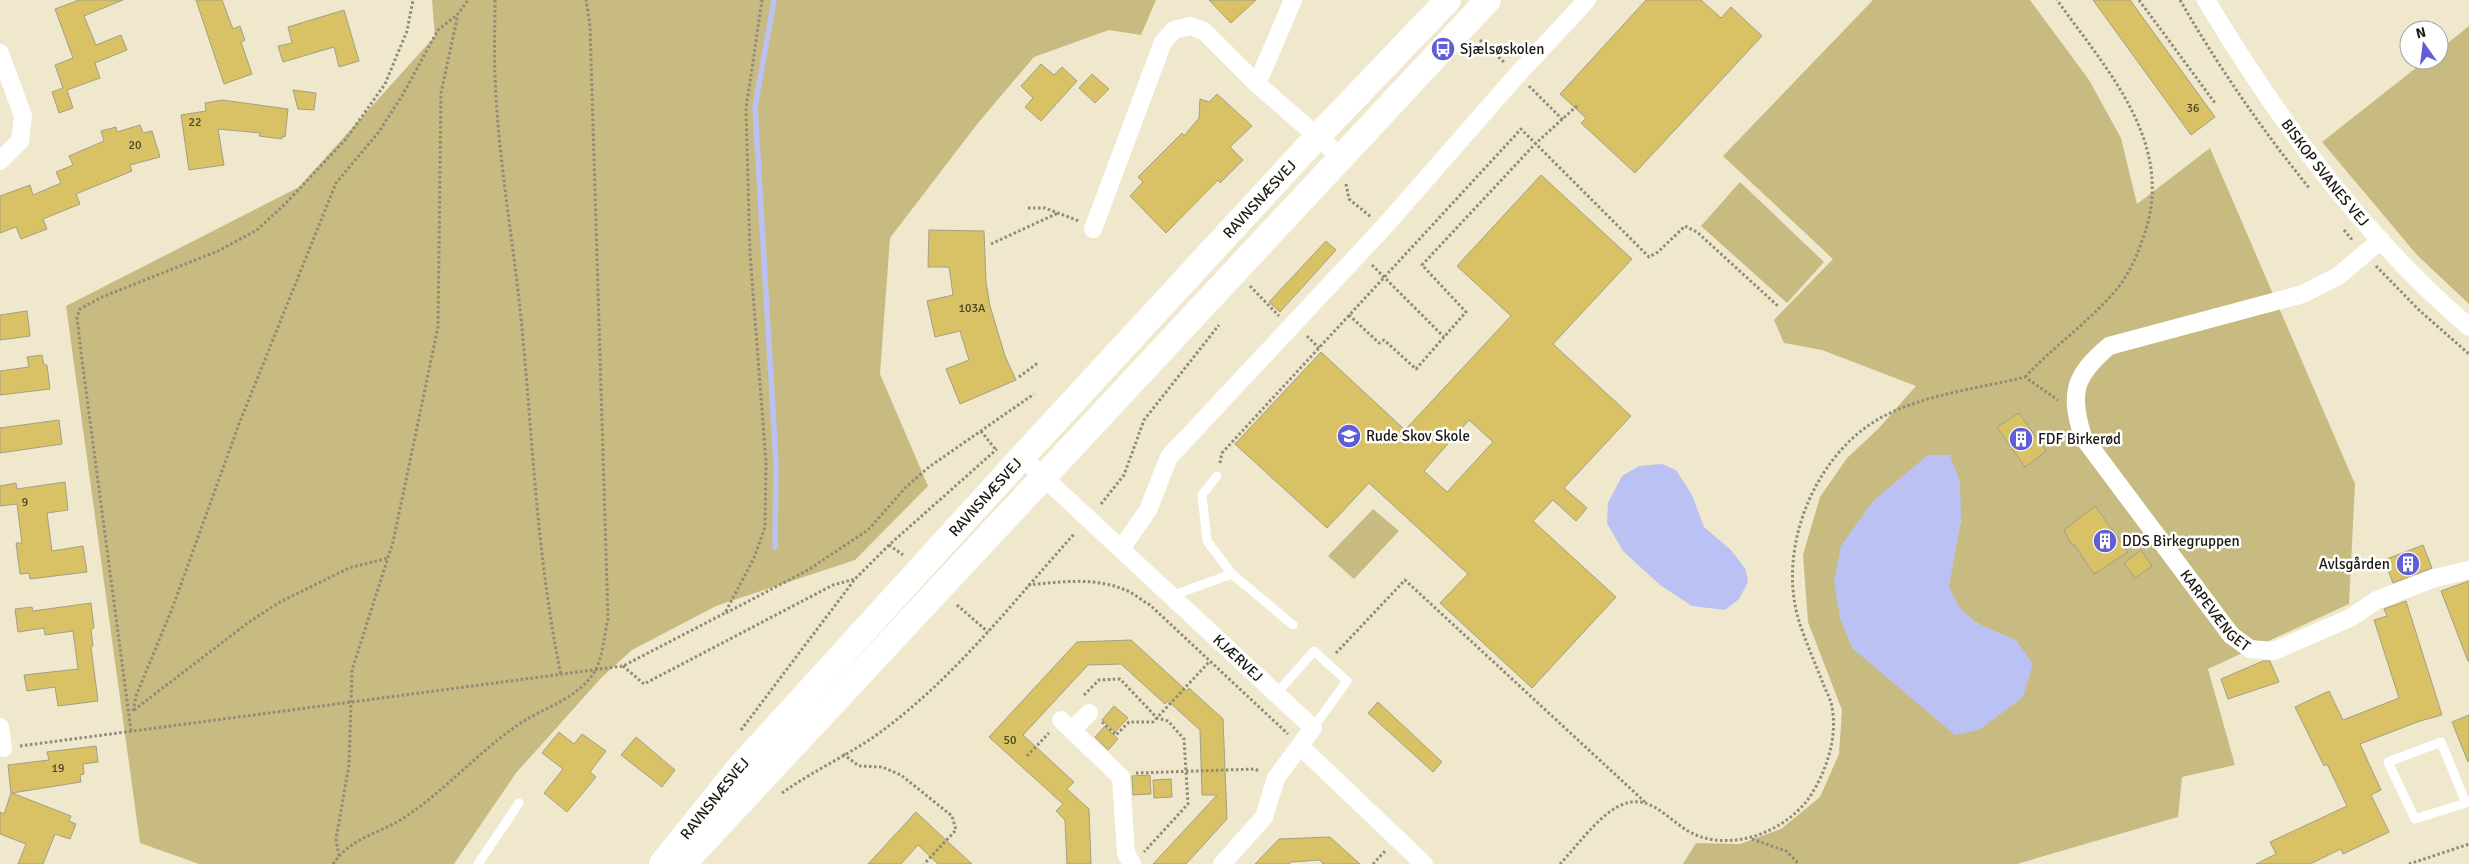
<svg xmlns="http://www.w3.org/2000/svg" width="2469" height="864" viewBox="0 0 2469 864" font-family="Signika,sans-serif">
<style>
.green{fill:#c8bb81;fill-rule:evenodd}
.water{fill:#bbc1f2}
.lines{fill:none;stroke-linecap:round;stroke-linejoin:round}
.stream{stroke:#bbc1f2;stroke-width:5.5}
.building{fill:#d8c265;stroke:#a59f84;fill-rule:evenodd}
.path{stroke:#8f8b77;stroke-width:3;stroke-dasharray:2.5 2.5;stroke-linecap:butt}
.lane{stroke:#fff;stroke-width:9}
.street{stroke:#fff;stroke-width:18}
.secondary{stroke:#fff;stroke-width:26}
.labels{text-anchor:middle;stroke-width:5;stroke-linejoin:round;paint-order:stroke}
.number-label{font-size:12px;fill:#4a4324}
.poi-label{font-size:15px;fill:#1b190f;stroke:#fff;text-anchor:start}
.street-label{font-size:15px;fill:#1b190f;stroke:#fff}
</style>
<rect width="100%" height="100%" fill="#efe8cc"/>
<path class="green" d="M432,0H1156L1141,35L1109,30L1034,57L978,123L890,238L880,374L928,486L855,560L716,606L632,650L602,677L516,773L454,864H199L140,843L66,306L299,187L435,36Z
M1873,0H2030L2089,80L2121,138L2137,204L2210,148L2355,484L2349,604L2208,669L2235,765L2182,777L2178,817L2017,864H1683L1696,843L1740,844L1781,829L1820,797L1839,754L1842,710L1808,622L1803,555L1820,497L1847,458L1878,429L1916,386L1822,350L1784,343L1774,320L1833,259L1723,156ZM1961,520C1959,533 1947,577 1949,588C1956,619 1990,630 2016,640L1834,581Z
M2469,26V304L2417,255L2322,142L2426,60H2439V50Z
M1740,182L1824,262L1787,303L1701,226Z
M1373,509L1399,531L1354,579L1328,556Z"/>
<path class="water" d="M1928,455H1950L1960,482L1961,519L1949,587L1959,607L1978,624L2016,640L2033,664L2023,697L1979,730L1955,735L1852,648L1840,618L1834,581L1841,546L1873,501Z
M1662,464L1676,470L1692,495L1704,527L1731,550L1746,570L1748,582L1739,599L1725,610L1692,606L1660,585L1623,551L1607,523L1608,503L1622,476L1639,466Z"/>
<g class="lines">
<path class="stream" d="M774,0L755,107L776,463L775,547"/>
</g>
<path class="building" d="M79,0H123L84,16L96,45L121,35L127,50L95,63L100,78L67,90L73,108L59,113L52,92L63,88L55,65L73,58L55,9Z
M196,0H222L233,29L240,26L245,40L241,42L252,74L224,84Z
M1209,0H1256L1231,23Z
M1646,0H1701L1721,18L1731,7L1762,36L1635,173L1581,123L1586,118L1560,94Z
M2093,0H2130L2215,117L2191,135Z
M344,10L359,61L339,67L334,47L283,62L278,46L292,43L288,27Z
M1041,64L1054,75L1062,67L1077,81L1041,121L1025,107L1033,98L1021,86Z
M1092,74L1109,89L1095,103L1079,88Z
M293,90L316,93L314,110L298,109Z
M1217,94L1252,126L1230,147L1243,160L1220,183L1218,180L1166,233L1130,196L1143,182L1138,177L1182,133L1184,136L1199,118L1200,99L1209,102Z
M222,100L288,109L285,137L282,136V139L259,136L260,133L218,129L224,165L189,170L181,115L206,111L205,103Z
M140,125L143,133L152,131L160,157L130,165L132,171L76,194L80,204L43,219L47,229L21,239L16,227L0,233V196L30,185L33,195L61,183L56,172L73,165L69,156L104,141L101,131L116,127L117,132Z
M1541,175L1632,259L1553,344L1631,416L1564,488L1587,508L1576,521L1553,500L1533,521L1616,597L1532,688L1440,603L1468,574L1369,483L1327,528L1235,444L1321,352L1405,430L1511,316L1457,266ZM1469,420L1493,442L1447,492L1424,471Z
M929,230L984,231L986,282L990,306L1005,356L1016,380L960,404L946,369L969,360L960,331L935,337L927,301L953,295L949,267H928Z
M1326,241L1336,250L1280,312L1269,302Z
M27,311L30,336L0,340V315Z
M42,355L44,365H47L50,389L0,395V371L29,367L27,357Z
M2019,413L2046,451L2025,467L1997,427Z
M59,420L62,444L0,453V428Z
M65,482L68,510L47,513L52,551L83,546L87,572L30,579L29,573L20,574L16,543H22L17,504L0,506V486L16,483L17,489Z
M2095,506L2128,552L2094,574L2074,544L2072,545L2064,530Z
M2423,545L2432,568L2393,583L2384,560Z
M2141,550L2152,566L2135,578L2124,563Z
M2469,581V661H2468L2441,591Z
M2406,601L2442,715L2420,721L2360,744L2381,790L2371,795L2389,832L2343,854L2341,849L2310,864H2256L2276,854L2270,842L2347,806L2327,764L2324,766L2295,707L2329,691L2343,720L2399,698L2374,620L2387,616L2384,609Z
M91,603L94,628L91,629L93,646L91,647L98,701L58,706L55,687L27,691L24,675L78,669L73,631L45,635L44,628L18,632L15,609L32,607L33,611Z
M1131,640L1187,691L1189,688L1223,719L1227,819L1186,864H1153L1217,795H1202L1200,730L1168,701L1165,704L1121,664L1088,665L1023,735L1074,782L1067,789L1089,809L1091,864H1067L1065,820L1056,811L1063,804L989,737L1077,642Z
M2263,661H2270L2279,682L2228,699L2221,679Z
M1378,702L1442,762L1433,772L1368,713Z
M1114,706L1128,718L1115,732L1102,720Z
M2469,715V761L2468,762L2452,722Z
M1105,726L1118,739L1108,750L1095,737Z
M559,732L574,744L582,734L606,751L590,772L596,777L567,812L544,793L563,769L542,753Z
M636,737L675,770L662,787L621,755Z
M96,746L98,762L83,764L84,774L80,775L81,782L12,793L71,816L69,821L76,824L70,839L55,834L43,864H18L26,844L0,834V812L4,814L11,793L8,765L49,760L47,752Z
M1150,775L1151,794L1133,795L1132,776Z
M1171,779L1172,797L1154,798L1153,780Z
M916,812L933,828L972,864H938L918,845L901,864H868Z
M1330,837L1360,864H1323L1320,860L1291,862L1289,864H1255L1279,839Z"/>
<g class="lines">
<path class="path" d="M495,0C495,25 494,51 495,76C498,160 514,244 522,328C533,444 537,560 561,675
M2139,0L2215,103
M2180,0C2218,66 2262,130 2310,189
M1480,40L1505,63
M1529,86L1563,120
M1346,184L1349,199L1371,217
M1028,208H1045L1079,221
M2344,230L2353,241
M991,244L1058,213
M1372,265L1444,337
M2376,266L2419,310L2469,354
M1250,286L1279,316
M1349,315L1379,343L1384,340L1416,369L1466,312L1422,265L1535,144L1579,104
M1307,336L1319,348
M1019,377L1039,362
M2025,377C2054,346 2089,322 2116,290C2128,276 2136,258 2142,241C2179,146 2108,72 2057,0
M981,431L996,450
M1220,463L1222,453L1521,129L1649,257L1658,252L1685,226L1697,232L1779,307
M1101,504L1124,475L1144,420L1219,325
M889,545L903,555
M1028,585C1060,582 1092,577 1123,589C1132,592 1141,600 1150,605L1288,734
M957,605L988,632
M726,613L808,570L868,530L905,488L929,467L1034,394
M1336,653L1405,580L1645,802
M623,666L644,684L833,585L855,579
M1084,695L1099,680L1120,679L1157,718L1168,721L1184,739L1188,804L1144,852
M134,710L249,622L280,602L349,568L388,558
M133,711L136,696L172,609L239,424L336,183L378,133L402,96L438,30L458,14
M1102,722L1116,735L1129,722H1153L1210,661
M741,730L855,579L889,545L997,449
M131,731L82,360L77,317L80,309L102,297L218,251L257,230L286,203L346,139L385,84L407,31L413,0
M20,746L623,666L725,613L754,558L765,527L766,462L750,254L746,109L762,0
M843,754L859,766L882,767L901,775L952,816L956,830L924,864
M1027,756L1049,733
M1136,773L1255,769L1259,771
M782,793C814,770 851,754 882,731C956,676 1013,602 1075,533
M1752,839L1786,851L1799,864
M339,856L336,839L349,765L352,670L393,542L438,327L441,93L458,14L468,0
M333,864C352,837 376,835 402,819C447,790 482,747 527,719C550,706 581,695 595,671C603,657 604,635 608,619L590,26L586,0
M1373,864L1386,850
M1560,864C1578,845 1603,809 1627,803C1654,795 1673,826 1696,835C1735,851 1785,831 1809,798C1826,773 1838,737 1832,707C1831,700 1827,693 1824,686C1816,665 1806,643 1799,621C1776,547 1816,450 1886,415C1928,394 1980,388 2025,377L2058,400
M2409,864L2469,844"/>
<path class="lane" d="M1217,476L1202,495L1207,541L1232,574L1293,625
M1171,596L1232,574
M1276,694L1314,651L1347,681L1313,728
M2466,803L2441,742L2388,762L2415,819L2469,802
M478,864L519,803"/>
<g class="street">
<path id="s1" d="M2206,0C2278,120 2362,235 2469,327"/>
<path d="M0,53L23,116L20,141L0,161"/>
<path d="M1257,84L1293,0"/>
<path d="M1093,229L1163,42L1174,30L1190,26L1204,31L1257,84L1341,157"/>
<path id="s2" d="M2381,240L2338,276L2303,294L2109,346C2074,376 2069,393 2083,437L2231,635L2250,649L2274,651L2350,618L2377,600L2435,578L2469,570"/>
<path id="s3" d="M1022,457L1313,728L1276,778L1264,817L1222,864"/>
<path d="M1121,549L1148,510L1169,457L1384,227L1517,75L1587,0"/>
<path d="M1061,720L1121,777L1126,853L1132,864"/>
<path d="M0,727L3,748"/>
<path d="M1072,730L1089,713"/>
<path d="M1300,746L1424,864"/>
</g>
<g class="secondary">
<path id="s4" d="M662,864L739,768L1022,457L1317,137L1448,0"/>
<path d="M683,864L1488,0"/>
</g>
</g>
<defs>
<g id="bus-disc" transform="scale(1.25)"><circle r="9.5" fill="#615dd6" stroke="#fff"/><path d="M-5-6H5V4H4V6H2V4H-2V6H-4V4H-5ZM-3.5-4V0h7V-4ZM-3.5 1.2v1.5H-2V1.2ZM2 1.2v1.5H3.5V1.2Z" fill="#fff"/></g>
<g id="school-disc" transform="scale(1.25)"><circle r="9.5" fill="#615dd6" stroke="#fff"/><path d="M0-5L7-2L0 1L-7-2ZM-4 1L0 2.5L4 1V4Q0 6-4 4Z" fill="#fff"/></g>
<g id="building-disc" transform="scale(1.25)"><circle r="9.5" fill="#615dd6" stroke="#fff"/><path d="M-4-6H4V6H1V3H-1V6H-4ZM-2.5-4.3h1.7v1.8h-1.7ZM.8-4.3h1.7v1.8H.8ZM-2.5-1h1.7V.8h-1.7ZM.8-1h1.7V.8H.8Z" fill="#fff"/></g>
</defs>
<g fill-rule="evenodd">
<use href="#bus-disc" x="1443" y="49"/>
<use href="#school-disc" x="1349" y="436"/>
<use href="#building-disc" x="2021" y="439"/>
<use href="#building-disc" x="2105" y="541"/>
<use href="#building-disc" x="2408" y="564"/>
</g>
<g class="labels">
<g class="number-label">
<text x="2193" y="112">36</text>
<text x="195" y="126">22</text>
<text x="135" y="149">20</text>
<text x="972" y="312">103A</text>
<text x="25" y="506">9</text>
<text x="1010" y="744">50</text>
<text x="58" y="772">19</text>
</g>
<g class="poi-label">
<text x="1460" y="54">Sjælsøskolen</text>
<text x="1366" y="441">Rude Skov Skole</text>
<text x="2038" y="444">FDF Birkerød</text>
<text x="2122" y="546">DDS Birkegruppen</text>
<text x="2390" y="569" text-anchor="end">Avlsgården</text>
</g>
<g class="street-label">
<text dy="5" stroke="none"><textPath href="#s1" startOffset="210">BISKOP SVANES VEJ</textPath></text>
<text dy="5" stroke="none"><textPath href="#s4" startOffset="894">RAVNSNÆSVEJ</textPath></text>
<text dy="5" stroke="none"><textPath href="#s4" startOffset="489">RAVNSNÆSVEJ</textPath></text>
<text dy="5" stroke="none"><textPath href="#s2" startOffset="618">KARPEVÆNGET</textPath></text>
<text dy="5" stroke="none"><textPath href="#s3" startOffset="295">KJÆRVEJ</textPath></text>
<text dy="5" stroke="none"><textPath href="#s4" startOffset="84">RAVNSNÆSVEJ</textPath></text>
</g>
</g>
<g transform="translate(2424 45) rotate(346)"><circle r="24" fill="#ffffff" stroke="#a4a39f"/>
<path d="M0-4L9 19L0 12L-9 19Z" fill="#615dd6"/>
<text y="-8" font-size="14" font-weight="bold" text-anchor="middle" fill="#1b190f">N</text>
</g>
</svg>
